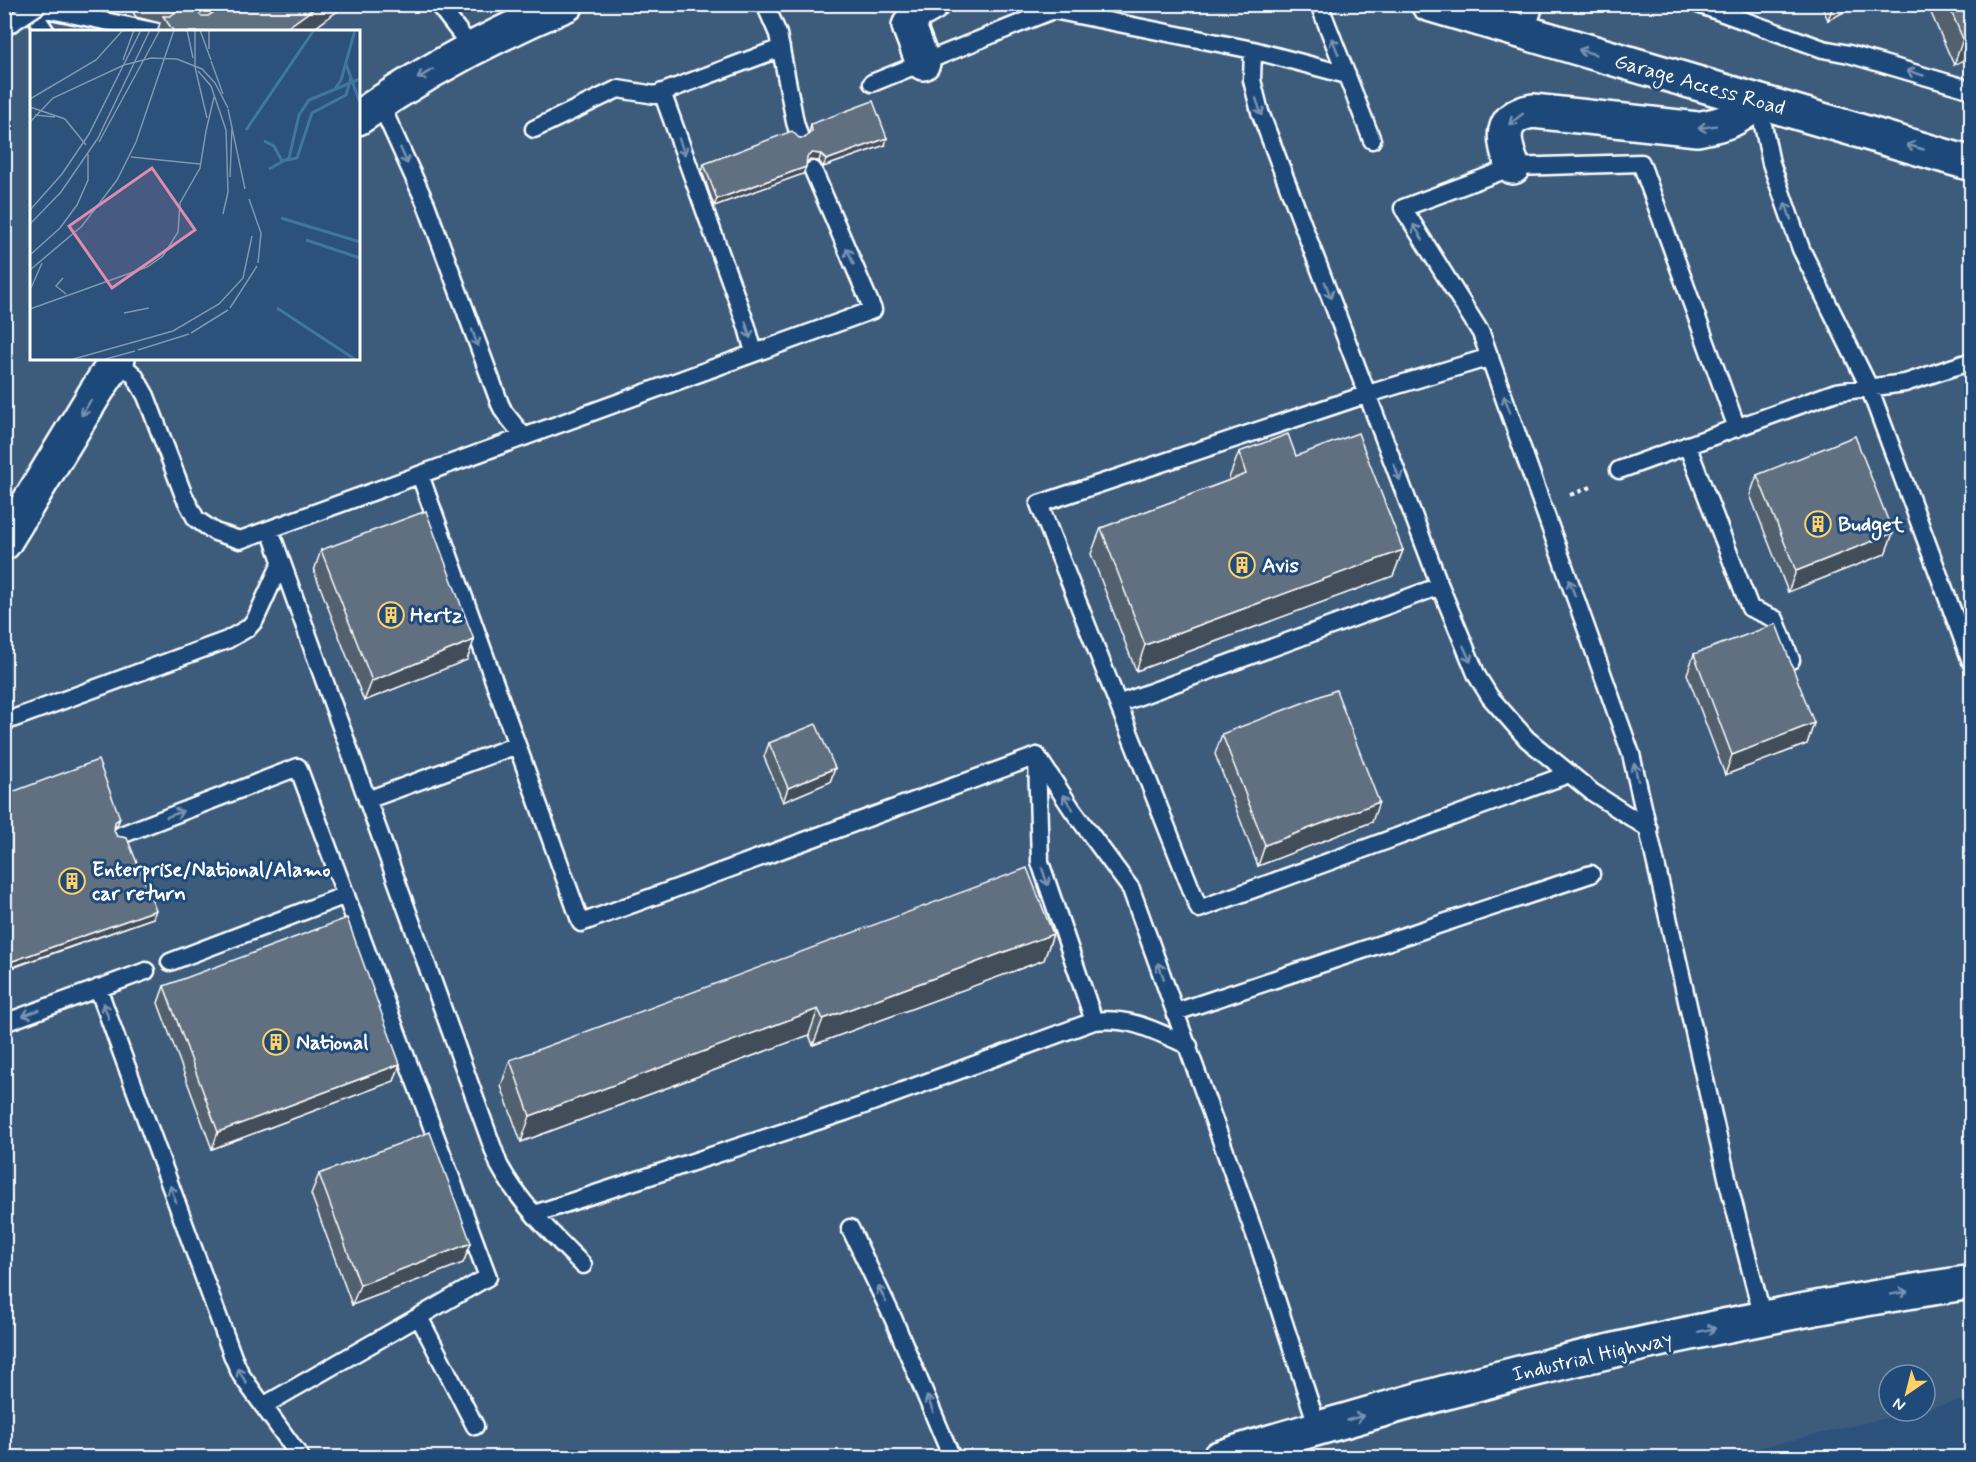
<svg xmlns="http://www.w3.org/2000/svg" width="1976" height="1462" viewBox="0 0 1976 1462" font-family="Mynerve,sans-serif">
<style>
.built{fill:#3c5b7c;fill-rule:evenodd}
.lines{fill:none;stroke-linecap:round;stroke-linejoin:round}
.lane-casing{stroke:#fff;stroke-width:21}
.secondary-casing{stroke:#fff;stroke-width:38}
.path{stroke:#fff;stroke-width:4;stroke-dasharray:4.5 4.5;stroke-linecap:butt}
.lane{stroke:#1f4a7a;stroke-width:16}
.secondary{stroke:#1f4a7a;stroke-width:33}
.lane-bridge-casing{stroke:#fff;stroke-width:21;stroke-linecap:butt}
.lane-bridge{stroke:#1f4a7a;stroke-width:16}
.wall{fill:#53606e;stroke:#fff;stroke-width:1.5}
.shaded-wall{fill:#434e5a;stroke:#fff;stroke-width:1.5}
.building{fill:#607080;stroke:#fff;stroke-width:1.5}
.oneway{stroke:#7992af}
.labels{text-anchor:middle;stroke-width:6;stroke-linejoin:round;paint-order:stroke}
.street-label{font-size:21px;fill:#fff;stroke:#1f4a7a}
.poi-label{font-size:21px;font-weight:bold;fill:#fff;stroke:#1f4a7a;text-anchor:start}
.inset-river{fill:none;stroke:#40779d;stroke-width:3}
.inset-road{fill:none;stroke:#8097b0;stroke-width:1.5}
.view{fill:#e08cad;fill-opacity:0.15;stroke:#e08cad;stroke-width:3}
.inset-edge{fill:none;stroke:#fff;stroke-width:3}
</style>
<rect width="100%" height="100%" fill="#2c527b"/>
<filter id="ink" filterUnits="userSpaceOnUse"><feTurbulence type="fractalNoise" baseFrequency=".0167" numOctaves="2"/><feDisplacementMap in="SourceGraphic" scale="12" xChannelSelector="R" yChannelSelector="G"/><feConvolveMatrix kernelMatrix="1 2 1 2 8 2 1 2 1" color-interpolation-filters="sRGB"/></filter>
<g filter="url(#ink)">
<path class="built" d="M5,5H1971V1398L1925,1409V1375H1889V1411H1916L1715,1458H5ZM32,32H358V358H32Z"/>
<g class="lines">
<g class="lane-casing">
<path id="lane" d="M27,4L46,32
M438,4L471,47
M765,4L778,34L795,122L799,135
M1319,4L1372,140
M1698,4L1823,49L1849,54L1972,90
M36,7L158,32
M1525,34L1535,4
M1253,50L1252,80L1260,112L1440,586L1477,676L1490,697L1527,739L1592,792L1649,829
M872,83L1053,10L1253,50L1347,75
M662,92L747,327L754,353
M1758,101L1771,163L1801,249L1869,387L1972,664
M380,103L426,204L500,404L504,412L524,437
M534,129L618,89L655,95L781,48
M1490,357L1368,394L1039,504L1199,909L1569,774
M117,360L134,375L146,396L184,496L196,519L215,532L240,540L873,310L813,170
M1737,428L1641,163L1513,167L1403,208L1481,333L1631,754L1729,1186L1763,1318
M1687,445L1750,608L1775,619L1791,660
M1619,470L1836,392L1905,383L1972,361
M420,475L581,923L1037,756
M270,530L499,1165C520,1204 552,1234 583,1265
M1118,704L1440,586
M4,722L227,640L248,628L255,620L281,563
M1037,756L1072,809L1131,889L1259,1246L1318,1428
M1037,757L1040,862L1094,1021
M367,800L517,745
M121,835L298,767L488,1277L263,1406
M170,962L346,895
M98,988L233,1357L241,1375L301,1458
M1176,1012L1591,874
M4,1023L146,971
M534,1214L845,1112L1094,1021C1132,1017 1155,1031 1189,1046
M850,1228L893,1318L952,1458
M419,1317L475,1426"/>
</g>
<g class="secondary-casing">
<path id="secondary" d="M1428,4L1972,164
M923,63L909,26L916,13L932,4
M358,118C424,72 493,35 567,4
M1513,167C1502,140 1498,117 1533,111L1697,129C1724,124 1738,120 1758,101
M4,543L94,395L118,358
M1219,1458C1263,1443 1309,1431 1354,1418C1557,1359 1763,1313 1972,1282"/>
</g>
<path class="path" d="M1570,495L1594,486"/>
<use href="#lane" class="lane"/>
<use href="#secondary" class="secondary"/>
<g class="lane-bridge-casing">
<path id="lane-bridge" d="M4,28L40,4"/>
</g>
<use href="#lane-bridge" class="lane-bridge"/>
</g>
<path class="wall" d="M128,4H347L309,32H157L160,23L136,17Z
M1821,4H1860L1828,20Z
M1927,4H1971V56L1954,65Z
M811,124L885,145L823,167L819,161L809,160L806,163L803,174L714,206L702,171L704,164L799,138H805L809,134Z
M1239,452L1296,456L1403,550L1393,576L1136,671L1091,554L1101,528L1230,480L1229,478Z
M1757,475L1893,533L1885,554L1788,592L1750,495Z
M321,550L474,640L467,660L364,701L314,571Z
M1694,654L1814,723L1807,744L1725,775L1687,674Z
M1222,734L1372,822L1258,866L1215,754Z
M769,743L835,768L830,782L783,802L764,757Z
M4,795L120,818L117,825L114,828V831L153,918L4,971Z
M1053,934L1044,960L813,1045L809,1035L521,1142L501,1086L510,1060Z
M164,986L400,1064L394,1081L212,1149L158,1003Z
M319,1174L471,1243L463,1263L352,1305L311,1194Z"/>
<path class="shaded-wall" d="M320,4H347L309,32H281Z
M1834,4H1860L1828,20Z
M1971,35V56L1954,65L1963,39Z
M887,138L885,145L823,167L826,160Z
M812,153L821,154L819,161L809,160L804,164L807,157Z
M806,167L803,174L714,206L717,199Z
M1893,533L1885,554L1788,592L1796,571Z
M1403,550L1393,576L1136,671L1145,645Z
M474,640L467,660L364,701L372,681Z
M1814,723L1807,744L1725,775L1732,755Z
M835,768L830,782L783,802L788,788Z
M1379,802L1372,822L1258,866L1265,845Z
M120,818L117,825L113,829L115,822Z
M156,910L153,918L4,970L7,963Z
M1053,934L1044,960L813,1045L823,1019Z
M818,1009L809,1035L521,1142L530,1116Z
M400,1064L394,1081L212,1149L218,1132Z
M471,1243L463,1263L352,1305L360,1285Z"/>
<path class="building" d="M177,4H193L198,12L202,16H208L216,11L217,4H320L281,32H174L163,16H170L176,12L178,8Z
M1948,4H1971V35L1963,39Z
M873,101L887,138L826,160L821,154L812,153L807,157L806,167L717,199L704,164L792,131L799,138H805L812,131L811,124Z
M1358,433L1403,550L1145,645L1101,528L1246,474L1239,452L1288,434L1296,456Z
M1855,436L1893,533L1796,571L1757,475Z
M426,511L474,640L372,681L321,550Z
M1776,624L1814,723L1732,755L1694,654Z
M1336,690L1379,802L1265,845L1222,734Z
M816,724L835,768L788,788L769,743Z
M98,760L120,818L115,822L114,831L117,836L127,838L156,910L7,963L4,957V795Z
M1027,868L1053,934L823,1019L818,1009L530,1116L510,1060Z
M347,918L400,1064L218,1132L164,986Z
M430,1132L471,1243L360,1285L319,1174Z"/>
<defs><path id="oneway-shaft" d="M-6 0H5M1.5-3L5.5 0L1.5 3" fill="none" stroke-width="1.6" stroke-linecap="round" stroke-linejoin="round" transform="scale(1.5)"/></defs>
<g class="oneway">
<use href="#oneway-shaft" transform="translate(1335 46) rotate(-112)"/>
<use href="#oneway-shaft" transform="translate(1587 52) rotate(-164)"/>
<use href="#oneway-shaft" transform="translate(1915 73) rotate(-164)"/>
<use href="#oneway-shaft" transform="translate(425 74) rotate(149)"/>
<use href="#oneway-shaft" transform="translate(1259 107) rotate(71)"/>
<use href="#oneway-shaft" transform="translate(1516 119) rotate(142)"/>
<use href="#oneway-shaft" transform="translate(1707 127) rotate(171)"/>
<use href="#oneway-shaft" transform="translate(682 147) rotate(70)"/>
<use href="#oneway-shaft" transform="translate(1915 147) rotate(-164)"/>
<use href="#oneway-shaft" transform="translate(404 156) rotate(66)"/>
<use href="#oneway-shaft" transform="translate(1788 211) rotate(-109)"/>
<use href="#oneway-shaft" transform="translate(1418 232) rotate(-122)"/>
<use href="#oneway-shaft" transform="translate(850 256) rotate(-113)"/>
<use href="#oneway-shaft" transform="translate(1328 290) rotate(69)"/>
<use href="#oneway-shaft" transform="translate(748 330) rotate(74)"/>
<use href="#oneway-shaft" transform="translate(475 338) rotate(70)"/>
<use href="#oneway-shaft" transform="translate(1507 404) rotate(-110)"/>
<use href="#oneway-shaft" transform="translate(86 408) rotate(121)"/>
<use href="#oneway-shaft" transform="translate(1397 472) rotate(69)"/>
<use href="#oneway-shaft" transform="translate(1572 588) rotate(-110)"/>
<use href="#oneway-shaft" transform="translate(1467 654) rotate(66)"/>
<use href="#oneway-shaft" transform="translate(1636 772) rotate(-103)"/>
<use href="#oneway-shaft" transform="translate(1068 802) rotate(-124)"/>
<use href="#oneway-shaft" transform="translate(175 814) rotate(-21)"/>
<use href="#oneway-shaft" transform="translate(1045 877) rotate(71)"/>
<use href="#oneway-shaft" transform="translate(1161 971) rotate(-110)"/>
<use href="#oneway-shaft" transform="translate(106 1011) rotate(-110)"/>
<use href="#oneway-shaft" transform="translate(31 1013) rotate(160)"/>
<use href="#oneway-shaft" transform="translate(173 1194) rotate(-110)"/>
<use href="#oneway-shaft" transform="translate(1899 1293) rotate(-10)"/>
<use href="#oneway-shaft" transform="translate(882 1294) rotate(-116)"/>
<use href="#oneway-shaft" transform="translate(1707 1330) rotate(-12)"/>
<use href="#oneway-shaft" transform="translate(242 1376) rotate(-121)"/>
<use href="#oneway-shaft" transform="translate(930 1404) rotate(-112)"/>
<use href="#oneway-shaft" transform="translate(1355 1418) rotate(-16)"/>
</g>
</g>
<defs>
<g id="building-ring" transform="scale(1.35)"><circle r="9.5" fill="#1f4a7a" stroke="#ffd166" stroke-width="1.5"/><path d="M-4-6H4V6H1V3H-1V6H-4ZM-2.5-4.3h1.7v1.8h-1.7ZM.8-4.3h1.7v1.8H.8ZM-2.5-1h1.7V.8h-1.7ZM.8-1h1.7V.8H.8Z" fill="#ffd166"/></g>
</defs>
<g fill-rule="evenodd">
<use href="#building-ring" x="1818" y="524"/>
<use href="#building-ring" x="1242" y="565"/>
<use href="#building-ring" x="391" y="615"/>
<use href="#building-ring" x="72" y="881"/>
<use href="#building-ring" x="276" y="1042"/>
</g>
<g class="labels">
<g class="street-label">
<text transform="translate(1700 84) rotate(16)" y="7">Garage Access Road</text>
<text transform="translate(1592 1356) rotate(-13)" y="7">Industrial Highway</text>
</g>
<g class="poi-label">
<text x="1838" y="531">Budget</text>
<text x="1262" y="572">Avis</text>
<text x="410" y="622">Hertz</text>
<text x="92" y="876">Enterprise/National/Alamo<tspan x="92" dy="24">car return</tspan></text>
<text x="296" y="1049">National</text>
</g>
</g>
<g transform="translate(30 30)">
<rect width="330" height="330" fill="#2c527b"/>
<path class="inset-river" d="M316,34L330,73M305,59L311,50L325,0M216,100L284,0M234,111L244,116L252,131L267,128L282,83L316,65L321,48M239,139L259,128L269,85L279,70L330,49M251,188L330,212M276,210L330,228M247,278L326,330"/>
<path class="inset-road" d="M157,0L163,28M170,0L181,30M179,19V0M93,30L104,0M181,31L193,64M165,37L177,88M165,37V0M168,41L181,56L196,100L198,162M0,69L66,30L93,0M0,77L35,89L56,115M198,79L215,159M5,85L25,87M0,92L23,68L94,35L121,28L147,29L172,39L185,53L198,78M176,101L184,67M69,112L130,0M101,127L170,134M200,147L202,97M219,169L231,203L228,233M0,180L32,144L59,104L111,0M193,184L198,162M0,194L31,162L68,108L120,0M0,225L30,198L47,175L58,150V124M0,240L52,196L87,150L106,112L144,0M33,248L26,256L36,264M1,258L12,233M200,278L227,236M0,279L117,237L133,226L148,202L150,173L170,138L176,101M94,283L119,278M161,303L198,280M108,320L159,304M40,330L143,301L189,274L213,248L222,206M72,330L105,321"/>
<path class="view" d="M122,138L165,200L82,258L39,196Z"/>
<rect width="330" height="330" class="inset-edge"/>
</g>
<rect width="1976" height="1462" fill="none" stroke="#1f4a7a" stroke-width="24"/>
<rect x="12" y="12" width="1952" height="1438" fill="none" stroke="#fff" stroke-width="2" filter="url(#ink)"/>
<g transform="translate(1907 1393) rotate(215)"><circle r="28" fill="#1f4a7a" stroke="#7992af" stroke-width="1.5"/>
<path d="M0-4.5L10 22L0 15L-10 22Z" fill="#ffd166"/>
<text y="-9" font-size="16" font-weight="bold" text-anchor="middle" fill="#ffffff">N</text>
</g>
</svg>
